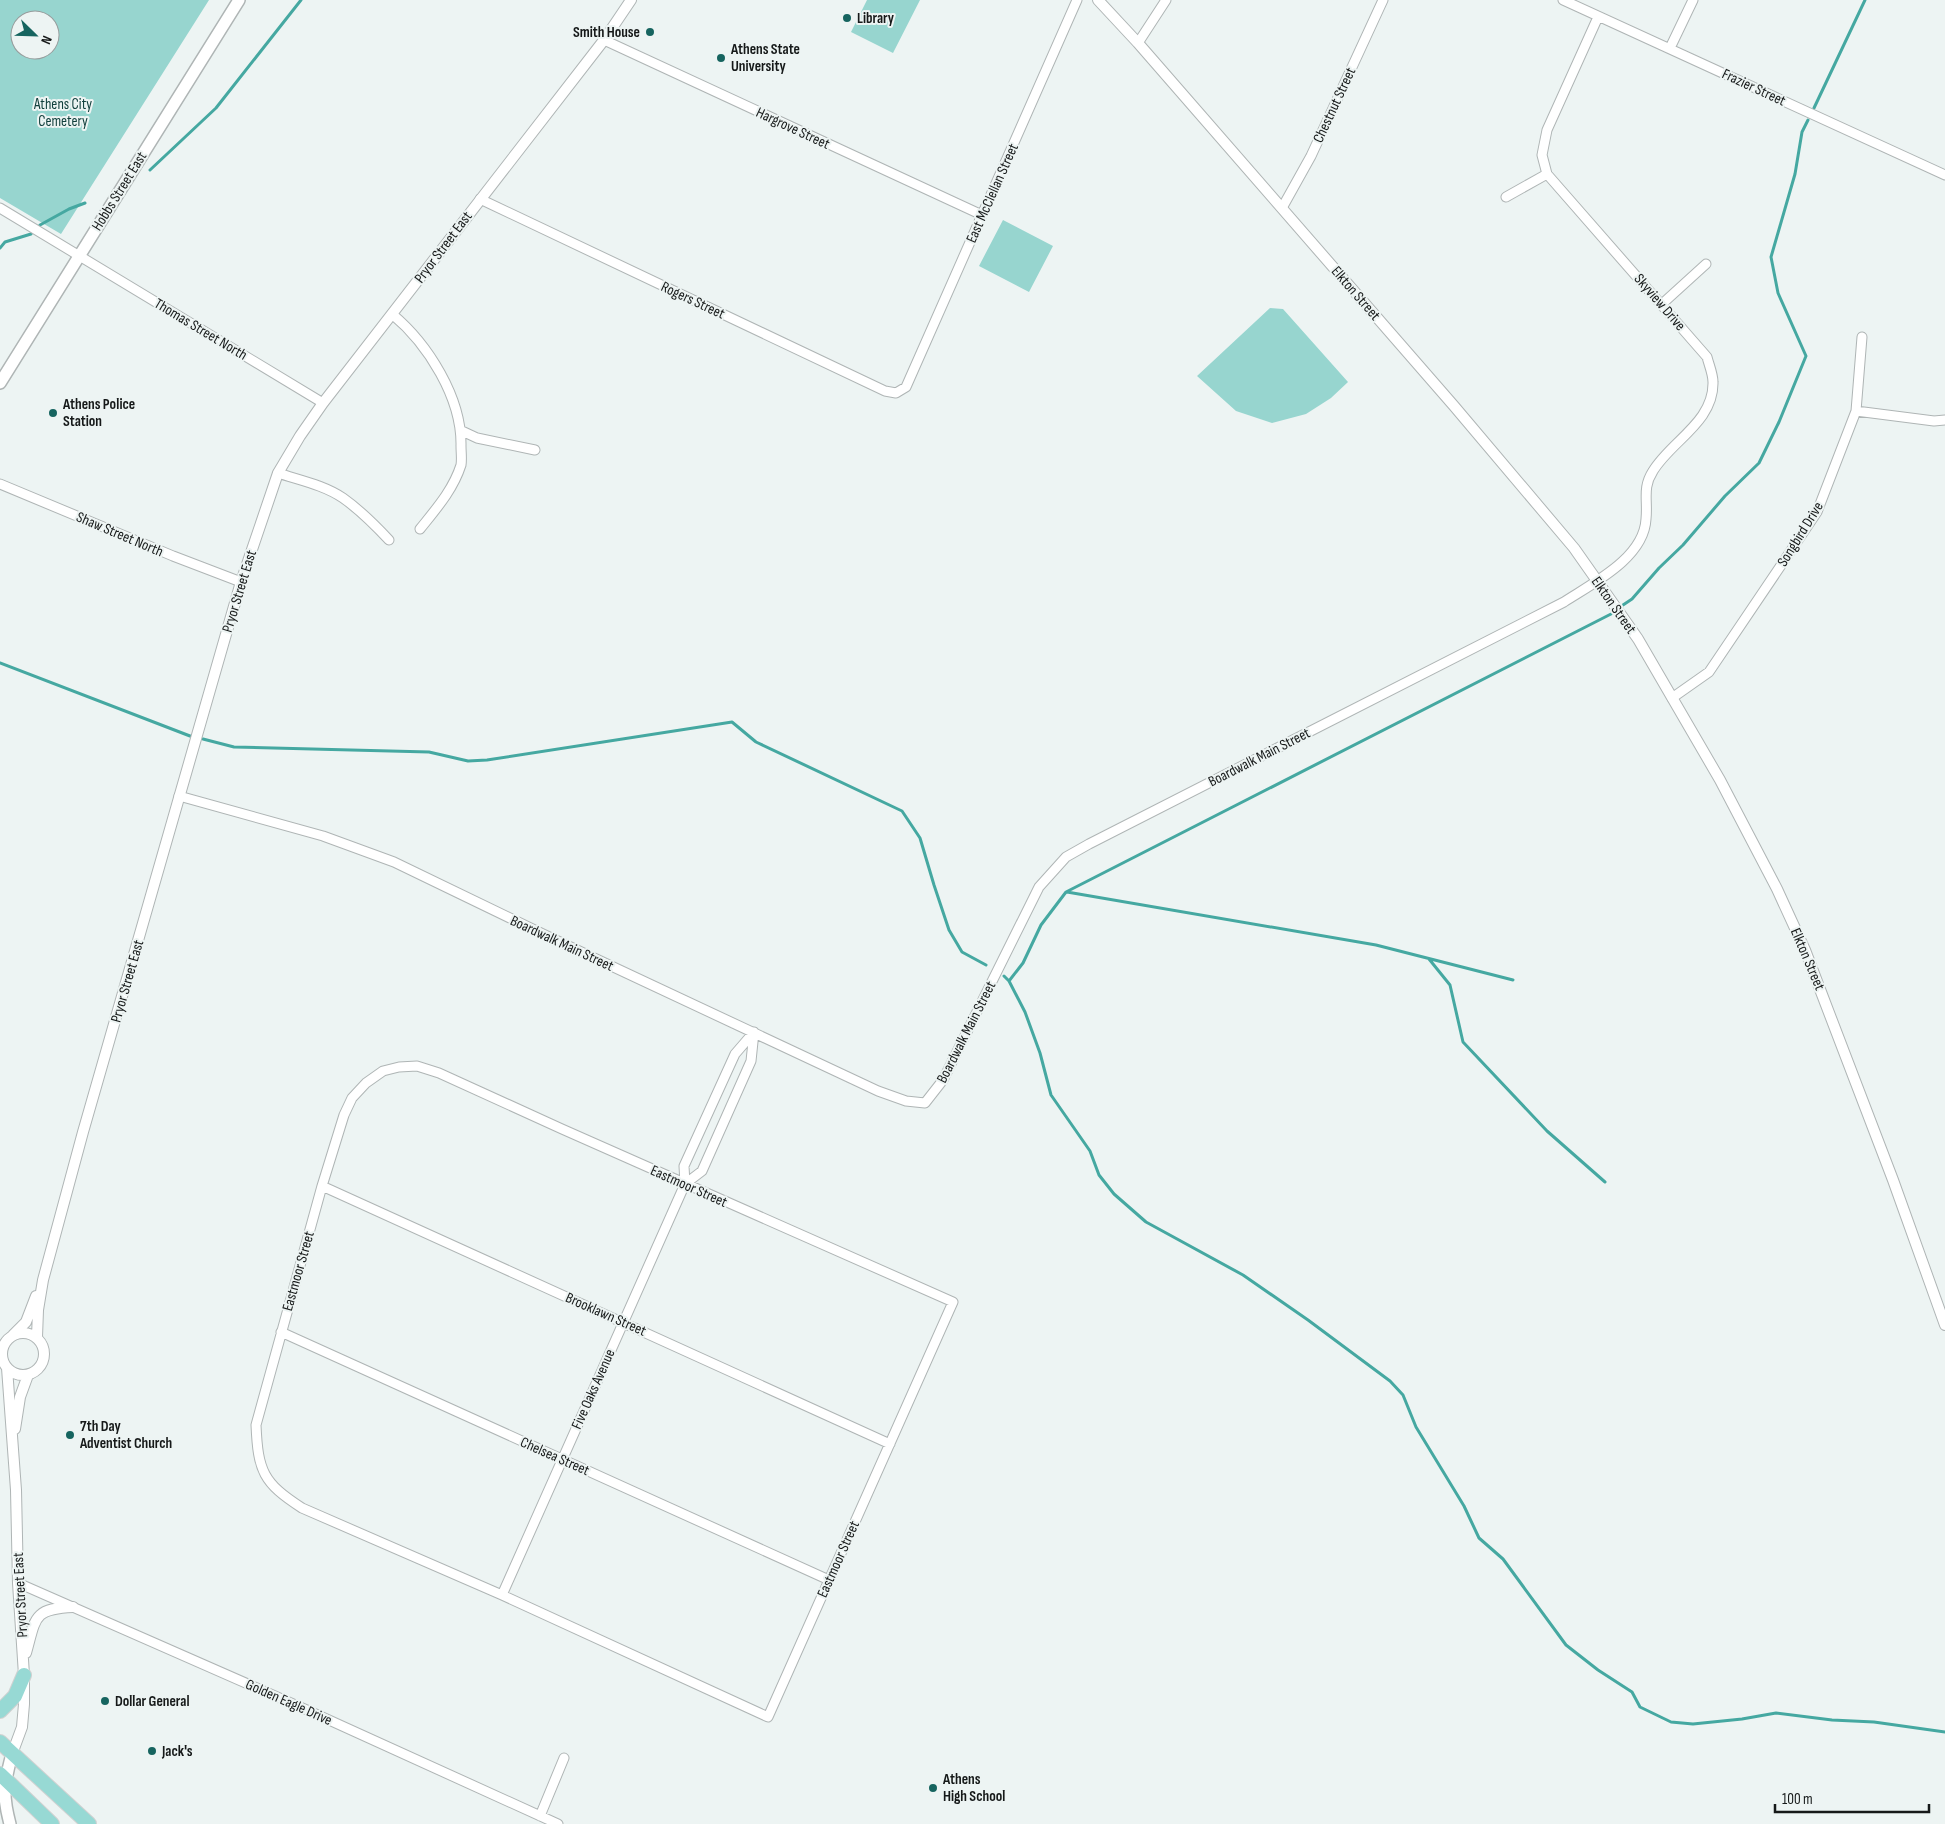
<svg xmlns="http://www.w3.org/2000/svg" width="1945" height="1824" viewBox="0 0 1945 1824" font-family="'Sofia Sans Condensed',sans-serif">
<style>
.green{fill:#97d5cf;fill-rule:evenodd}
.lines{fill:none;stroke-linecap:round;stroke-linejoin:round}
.stream{stroke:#45a8a1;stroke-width:3}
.minor-casing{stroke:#afb5b5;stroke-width:11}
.tertiary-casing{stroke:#afb5b5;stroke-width:12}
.secondary-casing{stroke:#afb5b5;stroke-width:14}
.primary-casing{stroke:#d0d1d1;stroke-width:16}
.minor{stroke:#fff;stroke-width:9}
.tertiary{stroke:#fff;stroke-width:10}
.secondary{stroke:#fff;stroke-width:11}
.primary{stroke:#97d9d4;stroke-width:14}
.poi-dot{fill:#16645f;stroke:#edf4f3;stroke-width:2}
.labels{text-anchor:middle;stroke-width:4;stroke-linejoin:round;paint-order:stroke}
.poi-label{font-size:15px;font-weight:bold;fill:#161919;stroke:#edf4f3;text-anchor:start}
.street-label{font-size:15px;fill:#161919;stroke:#edf4f3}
.park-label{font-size:15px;fill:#12403d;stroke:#edf4f3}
</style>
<rect width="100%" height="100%" fill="#edf4f3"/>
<path class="green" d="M0,0H209L61,234L0,198ZM20,20H50V50H20Z
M867,0H920L893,53L851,32Z
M1003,220L1053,246L1029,292L979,266Z
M1270,308L1283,309L1348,382L1331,398L1306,414L1272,423L1236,411L1197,376Z"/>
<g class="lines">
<path class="stream" d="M1814,108L1865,0
M150,170L216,108L301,0
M40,225L69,209L85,203
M0,248L5,242L31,234
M1623,605L1632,599L1659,568L1683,545L1725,496L1759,463L1779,422L1806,356L1778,293L1771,257L1795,174L1802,132L1808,120
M0,663L190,736
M203,739L234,747L429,752L468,761L487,760L732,722L756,742L902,811L920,838L934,885L949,930L962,952L986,965
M1067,892L1376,945L1513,980
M1429,959L1450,985L1463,1042L1547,1131L1605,1182
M1004,976L1009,981L1025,1012L1040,1053L1051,1095L1090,1151L1099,1175L1114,1194L1146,1222L1243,1275L1308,1320L1390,1381L1403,1395L1416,1427L1464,1506L1479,1538L1503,1559L1566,1645L1598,1670L1632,1692L1640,1707L1671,1722L1693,1724L1742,1719L1776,1713L1832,1720L1874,1722L1945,1732
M1009,981L1023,963L1041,925L1066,892L1611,614"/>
<g class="minor-casing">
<path id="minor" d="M1563,0L1945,175
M604,40L982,215
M1138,43L1166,0
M1670,48L1693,0
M1506,197L1547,174
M480,199L885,391L896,393L906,387L1077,0
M0,208L323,403
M1282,208L1311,156L1383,0
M1662,304L1706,264
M392,314C428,344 462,398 461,446C461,452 462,459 461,465C453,490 436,509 420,529
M1856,411L1934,421L1945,420
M462,431L477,438L535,450
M278,473C299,480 324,485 343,498C360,510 375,525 389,540
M0,484L173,556L241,582
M1672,698L1709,672L1817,512L1856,411L1862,337
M179,796L323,836L394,862L543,934L878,1091L906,1101L925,1103L943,1080L1039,887L1066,857L1089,844L1564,602C1593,583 1644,558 1646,519C1648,500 1642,488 1653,471C1671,441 1714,422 1713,382C1713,374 1709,365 1707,357L1547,174L1542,155L1547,130L1598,17
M417,1066L439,1073L562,1129L953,1302L768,1717L502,1595L302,1508C263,1483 258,1471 256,1425L322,1186L344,1115L352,1098L366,1083L383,1071L399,1067Z
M685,1184L702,1171L751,1061L754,1032
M322,1186L890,1444
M281,1332L829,1580
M18,1583L307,1710L558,1824
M502,1595L685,1184L684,1166L735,1054L754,1032
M540,1816L564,1758"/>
</g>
<g class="tertiary-casing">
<path id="tertiary" d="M1098,0L1138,43L1454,406L1574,548L1638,639L1720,780L1777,889L1805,950L1893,1180L1945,1325
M2 1354a21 21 0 1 1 42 0a21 21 0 1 1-42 0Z
M13,1335L26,1322L36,1296
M37,1337L38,1310L43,1280L83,1132L241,582L278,473L300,436L323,403L604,40L631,0
M7,1368L16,1490L18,1583L24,1675V1704L22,1727L12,1754
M15,1429L20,1397L28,1375
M26,1653C36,1617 33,1609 73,1607"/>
</g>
<g class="secondary-casing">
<path id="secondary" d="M0,383L239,0
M10,1824C2,1794 4,1784 12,1754"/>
</g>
<g class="primary-casing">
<path id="primary" d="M0,1711L15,1696L24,1675
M0,1742L89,1824
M0,1774L52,1824"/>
</g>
<use href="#minor" class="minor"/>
<use href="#tertiary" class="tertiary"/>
<use href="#secondary" class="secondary"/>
<use href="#primary" class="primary"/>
</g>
<g class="poi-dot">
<circle cx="847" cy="18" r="5"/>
<circle cx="650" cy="32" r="5"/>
<circle cx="721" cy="58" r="5"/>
<circle cx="53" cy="413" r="5"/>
<circle cx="70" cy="1435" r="5"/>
<circle cx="105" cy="1701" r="5"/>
<circle cx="152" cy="1751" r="5"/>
<circle cx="933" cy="1788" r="5"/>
</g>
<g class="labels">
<g class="poi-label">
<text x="857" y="23">Library</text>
<text x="640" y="37" text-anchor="end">Smith House</text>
<text x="731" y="54">Athens State<tspan x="731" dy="17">University</tspan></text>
<text x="63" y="409">Athens Police<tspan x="63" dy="17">Station</tspan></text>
<text x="80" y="1431">7th Day<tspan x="80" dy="17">Adventist Church</tspan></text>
<text x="115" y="1706">Dollar General</text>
<text x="162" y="1756">Jack's</text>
<text x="943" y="1784">Athens<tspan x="943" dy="17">High School</tspan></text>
</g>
<g class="street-label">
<text transform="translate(1754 87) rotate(25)" y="5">Frazier Street</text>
<text transform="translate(1334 105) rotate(-65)" y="5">Chestnut Street</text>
<text transform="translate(793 128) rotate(25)" y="5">Hargrove Street</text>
<text transform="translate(119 191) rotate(-58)" y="5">Hobbs Street East</text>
<text transform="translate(992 193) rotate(-66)" y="5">East McClellan Street</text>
<text transform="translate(443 247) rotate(-53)" y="5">Pryor Street East</text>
<text transform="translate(1356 293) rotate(49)" y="5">Elkton Street</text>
<text transform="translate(693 300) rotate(25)" y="5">Rogers Street</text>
<text transform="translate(1660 302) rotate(49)" y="5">Skyview Drive</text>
<text transform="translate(201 329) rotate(31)" y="5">Thomas Street North</text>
<text transform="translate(120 534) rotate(23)" y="5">Shaw Street North</text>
<text transform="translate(1800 534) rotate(-58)" y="5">Songbird Drive</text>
<text transform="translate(239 591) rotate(-73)" y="5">Pryor Street East</text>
<text transform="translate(1614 605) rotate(55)" y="5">Elkton Street</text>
<text transform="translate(1259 757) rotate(-27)" y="5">Boardwalk Main Street</text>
<text transform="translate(562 943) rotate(25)" y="5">Boardwalk Main Street</text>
<text transform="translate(1808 959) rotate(67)" y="5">Elkton Street</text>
<text transform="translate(127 981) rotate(-74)" y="5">Pryor Street East</text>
<text transform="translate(966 1032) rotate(-63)" y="5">Boardwalk Main Street</text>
<text transform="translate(689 1186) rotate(24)" y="5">Eastmoor Street</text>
<text transform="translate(298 1271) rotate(-74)" y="5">Eastmoor Street</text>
<text transform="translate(606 1314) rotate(24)" y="5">Brooklawn Street</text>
<text transform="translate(593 1389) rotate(-66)" y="5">Five Oaks Avenue</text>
<text transform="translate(555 1456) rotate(24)" y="5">Chelsea Street</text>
<text transform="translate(838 1559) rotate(-66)" y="5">Eastmoor Street</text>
<text transform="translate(20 1595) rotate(-93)" y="5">Pryor Street East</text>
<text transform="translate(289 1702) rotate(24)" y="5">Golden Eagle Drive</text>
</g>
<g class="park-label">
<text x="63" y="109">Athens City<tspan x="63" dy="17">Cemetery</tspan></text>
</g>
</g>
<g transform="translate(35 35) rotate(113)"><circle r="24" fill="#edf4f3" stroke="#979c9c"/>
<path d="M0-4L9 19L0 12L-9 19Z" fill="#16645f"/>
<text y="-8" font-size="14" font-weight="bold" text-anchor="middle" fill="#161919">N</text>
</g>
<path d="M1775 1804v8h154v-8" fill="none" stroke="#161919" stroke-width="2.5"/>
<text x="1782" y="1804" font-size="15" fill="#161919" stroke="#edf4f3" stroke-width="4" paint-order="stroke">100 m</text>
</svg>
